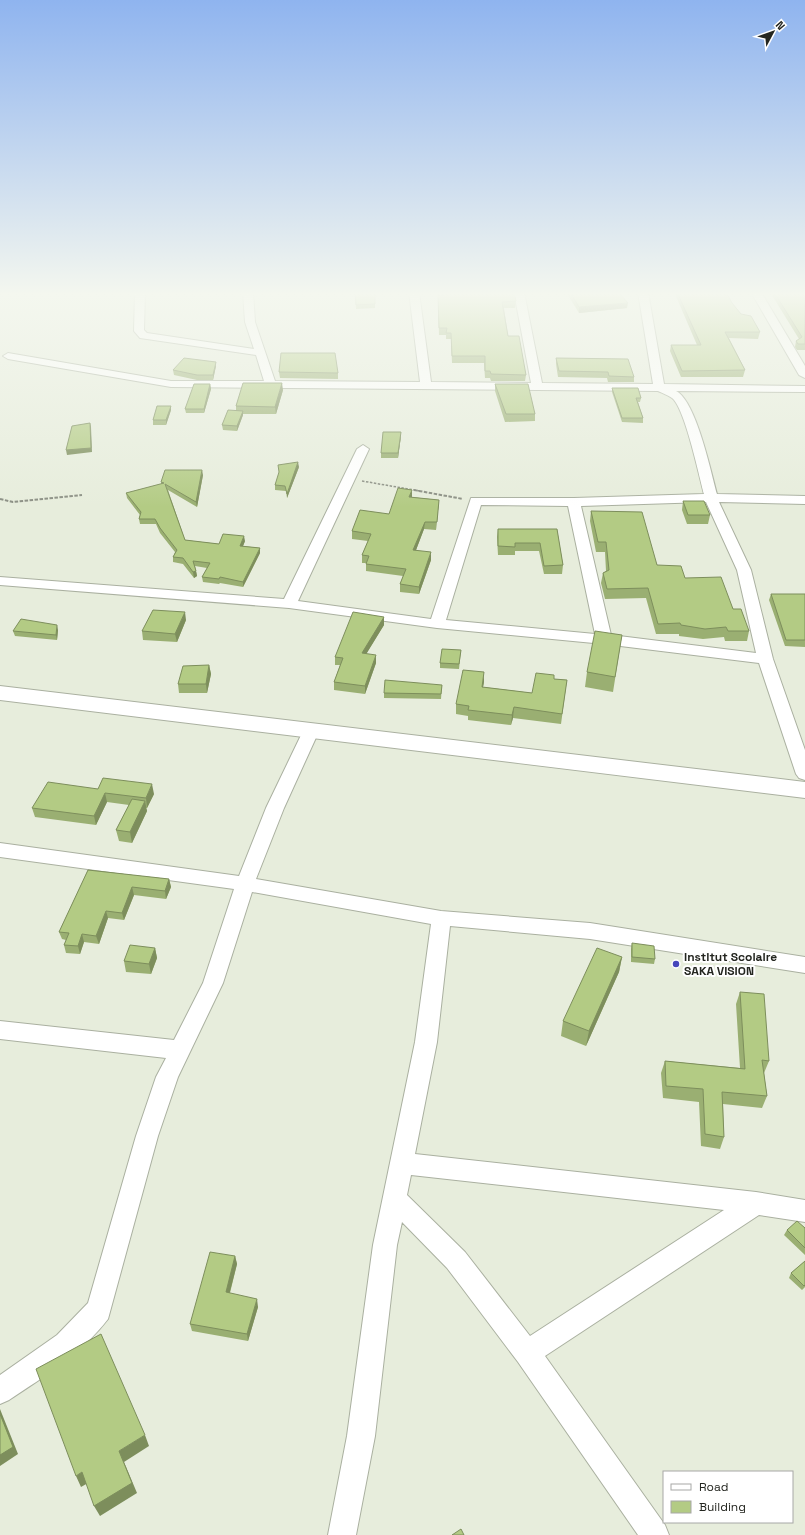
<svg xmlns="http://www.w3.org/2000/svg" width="805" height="1535" viewBox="0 0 805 1535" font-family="'Space Grotesk',sans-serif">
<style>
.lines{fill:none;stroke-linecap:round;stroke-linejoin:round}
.minor-casing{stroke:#aab0a0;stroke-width:2}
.tertiary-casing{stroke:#aab0a0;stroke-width:2}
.path-far1{stroke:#8b8f84;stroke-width:1.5;stroke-dasharray:2.5 1.5;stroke-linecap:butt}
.path{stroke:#8b8f84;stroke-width:2;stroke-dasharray:3.5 1.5;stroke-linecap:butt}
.minor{fill:#fff;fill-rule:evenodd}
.tertiary{fill:#fff;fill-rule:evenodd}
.wall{fill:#9aaf72}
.shaded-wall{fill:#7d8e5c}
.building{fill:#b3cb84;stroke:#7d8e5c}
.poi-dot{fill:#4545bb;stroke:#fff;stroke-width:1.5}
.labels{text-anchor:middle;stroke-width:4;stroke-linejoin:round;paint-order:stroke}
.poi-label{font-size:12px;font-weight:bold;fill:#242620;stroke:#fff;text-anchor:start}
</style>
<rect width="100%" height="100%" fill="#e7eddc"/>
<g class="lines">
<g class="minor-casing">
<path id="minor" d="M135,292H145L144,330L147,333L254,349L245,322L243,292H253L255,322L275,381L420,382L409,292H419L431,382L531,383L514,292H524L542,383L653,384L638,292H648L664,384L805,386V392L676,391C696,401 711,472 717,494L805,496V504L719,502L751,570L773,659L805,750V780L799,778L796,774L759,663L604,644L437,628L289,608L0,585V577L284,599L357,449L363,445L369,449L298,601L431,619L471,498H574L704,494C699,476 685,408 672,398C668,395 662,393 658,391L171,387L8,359L3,356L8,353L171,381H264L256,355L140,338L134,331ZM706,502L737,570L756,653L611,635L581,506ZM481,505L568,506L595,634L446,620Z
M751,292H761L805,366V378L799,375Z
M311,726L317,727L319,731L284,808L256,879L441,911L590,923L805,957V973L590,939L450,926L437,1042L415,1154L756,1192L805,1200V1222L759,1215L545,1356L665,1525L669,1535H638L518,1362L460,1285L447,1268L402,1222L397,1245L375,1436L356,1535H328L347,1436L373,1245L415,1042L431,924L252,892L223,983L178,1077L158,1136L108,1319C81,1354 45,1376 9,1400L0,1404V1375L57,1335L88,1303L136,1136L156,1077L166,1058L0,1039V1021L174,1040L203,983L234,889L0,857V843L239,876L266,808L303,731L305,727ZM411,1175L724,1210L530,1336L465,1252L407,1195Z"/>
</g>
<g class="tertiary-casing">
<path id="tertiary" d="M0,686L805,782V798L0,700Z"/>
</g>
<path class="path-far1" d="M362,481L420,491"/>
<path class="path" d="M414,490L463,499
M0,499L13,502L82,495"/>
<use href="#minor" class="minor"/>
<use href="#tertiary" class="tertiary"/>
</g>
<path class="wall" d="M355,292H375V308L356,309Z
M445,292H514L516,301L515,308H504L508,336L526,375L525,381H491L490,378H485L484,363H452L451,339H446V335H439L438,295H445Z
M566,292H618L627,308L579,313Z
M675,292H726L732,303L741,314L760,332L758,339L729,338L745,370L743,377H681L670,351L671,345H697L675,294Z
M770,292H805V350H797L795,347L796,341L799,339Z
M556,358L634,377V382H608L607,378L558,377L556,364Z
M216,366L213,380H197L174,375L173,370Z
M279,372L338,373V379L280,378Z
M210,384L211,389L204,413H186L185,409Z
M495,384L535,414V421L505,422L495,391Z
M612,388L641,398L640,402H638L643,418V423L622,422L612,392Z
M283,390L276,414H243V415L237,431L223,430L222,425L236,410V406Z
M171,410L166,425H153V420Z
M401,436L398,458H381V453Z
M299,467L287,498L286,491L275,490V485Z
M203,475L197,507L168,490L185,540L219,544L245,541L243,546L260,548V553L243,587L220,583L219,584L203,582L202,577L207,568L195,566L197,576L194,578L183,564L173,562V557L175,552L160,533L156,524H140L139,519L140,515L127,498L126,493L161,484V482Z
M412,497L439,500L436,530L424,529L416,550L431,560L419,594L400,592V584L403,576L366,571V563H362V555L368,541L352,539V531L389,514Z
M683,501L710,515L708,524H687L682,510Z
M591,511L657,565L685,578L733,609L749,631L747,641H725L724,637L703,639L679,636V634H656L646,598L605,599L601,583L603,573L606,571L605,552H596L590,521Z
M498,529H557L563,565L562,574H544L539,551H515V555H498L497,537Z
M771,594H805V647L785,646L769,600Z
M384,617V625L366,654L376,663L365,694L334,690V682L340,665H335V657Z
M186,620L177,642L143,640L142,631Z
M58,630L57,640L15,636L13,631Z
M622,635L613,692L585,687L587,672Z
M461,650L459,669L440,668V663Z
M209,665L211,674L207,693H179L178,684Z
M554,679L567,680L561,724L513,718L511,725L468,720V716L456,714V704L484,682L483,687L532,693Z
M442,685L441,699L384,698V693Z
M98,789L154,794L147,808H146L147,811L132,843L119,841L116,830L129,805L107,802L96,825L35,817L32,808Z
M88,870L169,879L171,887L166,899L134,895L124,920L108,918L99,944L84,942L80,954L66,953L64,945L66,940L62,939L59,932Z
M632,943L655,959L654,964L631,962V949Z
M155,948L157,958L151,974L126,972L124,961Z
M622,957L619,972L586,1046L561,1036L563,1021Z
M740,992L769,1061L764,1073L767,1096L762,1108L723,1104L724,1137L720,1149L701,1146L699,1102L663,1098L661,1073L665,1061L740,1068L736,1004Z
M805,1228V1255L784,1235L787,1230Z
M235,1256L237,1264L230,1293L258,1307L248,1341L192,1331L190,1324Z
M805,1261V1287L802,1290L789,1278L791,1273Z"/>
<path class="shaded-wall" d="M628,303L627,308L579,313V307Z
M216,362V366L213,380V375Z
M282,383L283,390L276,414L275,407Z
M210,384L211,389L204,413V409Z
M171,406V410L166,425V420Z
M243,411V415L237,431V426Z
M90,423L91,427L92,452L67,455L66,450Z
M401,432V436L398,458V453Z
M298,462L299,467L287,498V494Z
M202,470L203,475L197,507L196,502Z
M412,490V497H409Z
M439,500L438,508L436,530L437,522Z
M425,522L424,529L413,558V550Z
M244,536L245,541L241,551L240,546Z
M260,548V553L243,587V582Z
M431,552V560L419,594V587Z
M196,571L197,576L194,578L193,572Z
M185,612L186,620L177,642L175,634Z
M384,617V625L362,661V653Z
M57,625L58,630L57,640L56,635Z
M376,655V663L365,694V686Z
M209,665L211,674L207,693L206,684Z
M484,672V682L481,697L482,687Z
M514,707L513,718L511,725L512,715Z
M152,784L154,794L147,808L146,798Z
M105,793L107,802L96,825L94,816Z
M145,801L147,811L132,843L130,832Z
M169,879L171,887L166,899L165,891Z
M132,887L134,895L124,920L122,913Z
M106,911L108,918L99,944L96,936Z
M82,934L84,942L80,954L78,946Z
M155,948L157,958L151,974L149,964Z
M622,957L619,972L586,1046L589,1031Z
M235,1256L237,1264L228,1299L226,1292Z
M257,1299L258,1307L248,1341L247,1334Z
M0,1409L18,1454L0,1466Z
M145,1435L149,1446L124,1462L137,1493L100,1516L94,1506L119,1451Z
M82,1472L88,1483L81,1487L76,1476Z"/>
<path class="building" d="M355,292H375V304L356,305Z
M445,292H514L516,301L502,302L508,336H519L526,375L491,374L490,371H485V356H452L451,333H446L447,328H439L438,295H445Z
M570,292H618L628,303L579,307Z
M677,292H726L732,303L741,314L751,316L760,332H725L745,370L682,371L671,345H701Z
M774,292H805V344H798L796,341L802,337Z
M281,353H335L338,373L279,372Z
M184,358L216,362L213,375H197L173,370Z
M556,358L628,359L634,377L609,376L608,372L559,371Z
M243,383H282L275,407L236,406Z
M194,384H210L204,409H185Z
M495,384H528L535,414H506Z
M612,388H638L641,398H636L643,418H622Z
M157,406H171L166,420H153Z
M228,410L243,411L237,426L222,425Z
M90,423L91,448L66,450L72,426Z
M383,432H401L398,453H381Z
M298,462L287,494L285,486L275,485L279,472L278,465Z
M165,470H202L196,502L165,484L185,540L219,544L223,534L244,536L240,546L260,548L243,582L220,577L219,579L202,577L210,563L193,561L196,571L193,572L183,558L173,557L177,550L160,528L155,519H139L141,512L126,493L164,483L161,482Z
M398,488L412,490L409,497L439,500L437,522H425L413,550L431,552L419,587L400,584L406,569L366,564L369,556L362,555L371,534L352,531L360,510L389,514Z
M683,501H704L710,515H688Z
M591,511L642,512L657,565L681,566L685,578L721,577L733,609H741L749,631H728L726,627L705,629L681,625L680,623L658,624L648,588L607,589L603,573L609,570L606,542H598Z
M498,529H557L563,565L544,566L540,543H515V547L498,546Z
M771,594H805V640H786Z
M153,610L185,612L175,634L142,631Z
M353,612L384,617L362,653L376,655L365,686L334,682L343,658L335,657Z
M21,619L57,625L56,635L13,631Z
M595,631L622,635L615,677L587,672Z
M442,649L461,650L459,664L440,663Z
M209,665L206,684H178L183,666Z
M463,670L484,672L482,687L532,693L536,673L554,675V679L567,680L562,714L514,707L512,715L468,710L469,706L456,704Z
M385,680L442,685L441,694L384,693Z
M103,778L152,784L146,798L105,793L94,816L32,808L48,782L98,789Z
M132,799L145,801L130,832L116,830Z
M88,870L169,879L165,891L132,887L122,913L106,911L96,936L82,934L78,946L64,945L69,933L59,932Z
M632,943L654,946L655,959L632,957Z
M130,945L155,948L149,964L124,961Z
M597,948L622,957L589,1031L563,1021Z
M740,992L764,994L769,1061L762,1060L767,1096L722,1092L724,1137L705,1134L703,1089L666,1086L665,1061L745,1069Z
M797,1221L805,1228V1248L787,1230Z
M210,1252L235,1256L226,1292L257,1299L247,1334L190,1324Z
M805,1261V1285L804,1286L791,1273Z
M101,1334L145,1435L119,1451L132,1483L94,1506L82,1472L76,1476L36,1369Z
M0,1414L13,1447L0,1455Z
M461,1529L464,1535H452Z"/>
<linearGradient id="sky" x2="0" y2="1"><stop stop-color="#8fb4ef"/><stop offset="0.58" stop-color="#f4f7ef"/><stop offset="1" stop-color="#f4f7ef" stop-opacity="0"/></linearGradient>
<rect width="805" height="507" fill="url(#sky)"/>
<circle class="poi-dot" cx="676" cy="964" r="4"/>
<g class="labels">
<g class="poi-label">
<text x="684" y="961">Institut Scolaire<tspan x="684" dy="14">SAKA VISION</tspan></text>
</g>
</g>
<rect x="663" y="1471" width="130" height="52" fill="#ffffff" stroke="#a7a8a6"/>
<rect x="671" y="1484" width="20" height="6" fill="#ffffff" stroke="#a7a8a6"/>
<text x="699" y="1491" font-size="12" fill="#242620">Road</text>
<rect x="671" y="1501" width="20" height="12" fill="#b3cb84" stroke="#a7a8a6"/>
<text x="699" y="1511" font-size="12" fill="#242620">Building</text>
<g transform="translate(773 32) rotate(49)" stroke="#ffffff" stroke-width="3" paint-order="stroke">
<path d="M0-3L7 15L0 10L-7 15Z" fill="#242620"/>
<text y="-6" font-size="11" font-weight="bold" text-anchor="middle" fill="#242620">N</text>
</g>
</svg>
